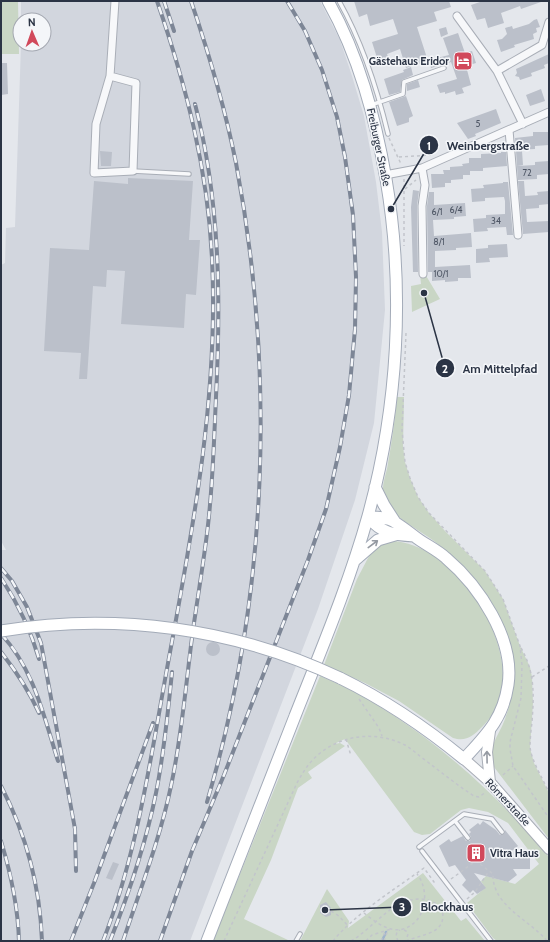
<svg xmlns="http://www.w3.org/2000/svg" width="550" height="942" viewBox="0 0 550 942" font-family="Cabin,sans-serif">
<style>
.built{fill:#d2d6de}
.green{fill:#c9d6c5}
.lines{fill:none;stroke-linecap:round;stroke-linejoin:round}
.stream{stroke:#9fb4cc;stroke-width:2.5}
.building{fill:#bbc0ca}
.lane-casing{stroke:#a9aeb7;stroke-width:5.5}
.street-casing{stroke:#a9aeb7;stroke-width:9}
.secondary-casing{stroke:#a9aeb7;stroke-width:12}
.primary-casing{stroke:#a3abb8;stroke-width:13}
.path{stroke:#c2c5cb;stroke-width:1.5;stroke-dasharray:3 3;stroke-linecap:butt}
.lane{stroke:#f7f8fa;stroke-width:3.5}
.street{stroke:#f7f8fa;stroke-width:7}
.secondary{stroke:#fff;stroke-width:10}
.primary{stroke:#fff;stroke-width:11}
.rail-casing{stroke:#7d8696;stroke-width:4}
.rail{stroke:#f4f6f9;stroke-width:2.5;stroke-dasharray:8;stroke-linecap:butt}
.primary-bridge-casing{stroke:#a3abb8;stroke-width:13;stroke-linecap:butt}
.primary-bridge{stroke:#fff;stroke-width:11}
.oneway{stroke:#959aa2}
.labels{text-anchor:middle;stroke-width:3;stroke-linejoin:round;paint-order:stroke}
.number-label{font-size:9px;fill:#4f5766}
.poi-label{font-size:11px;font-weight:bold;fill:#2b3445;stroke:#f4f6f9;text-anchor:end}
.street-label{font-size:11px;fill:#2b3445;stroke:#f4f6f9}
.leader{fill:none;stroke:#2b3445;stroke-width:1.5}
.callout-dot{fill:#2b3445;stroke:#f4f6f9;stroke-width:1.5}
.mark-label{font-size:12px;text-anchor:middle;font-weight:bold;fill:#fff}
.callout-label{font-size:12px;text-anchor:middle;font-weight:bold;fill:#2b3445;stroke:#f4f6f9;stroke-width:3;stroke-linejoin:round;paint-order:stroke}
</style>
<rect width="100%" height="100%" fill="#e4e7ec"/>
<path class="built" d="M21,1H320L340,40L352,76L364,116L376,182L382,232L385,310L374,423L355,500L318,609L190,941H1V550H6L1,541V265L5,263L6,228L15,227L21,44H44V20H21Z"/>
<path class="green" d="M1,1H18L19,54H1Z
M420,274H425L440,299L412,312L411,286L421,284Z
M397,397H404L403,446L405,462L410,478L418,497L429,513L445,531L485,571L503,599L520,646L530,667L532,677L533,703L530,748L534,763L549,793V839L494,767C488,741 499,738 506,716C513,695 518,669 511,648C502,622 490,596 472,576C462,565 451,554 439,545C422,530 387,517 383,493C382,483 387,472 388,463C392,441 395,419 397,397Z
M393,541C455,545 518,640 500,699C496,710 490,719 482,727C473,736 466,742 453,738L399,701L365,683L324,665L357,579L368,558L374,549L383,544Z
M320,676C392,705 468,767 520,824C529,834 542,845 548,856C550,861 549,871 549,877C549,899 549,920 549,941H497L493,938L467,903L485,888L481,881L486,876L515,884L539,864L508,823L488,812L469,808L461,810L430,834L422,835L414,832L345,739L334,744L340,743L345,746L308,772L312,778L298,788L271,860L244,919L290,941H213Z
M423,873L461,921L466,918L485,941H300L327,889L349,921L348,928Z"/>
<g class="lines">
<path class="stream" d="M382,941L386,932"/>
</g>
<path class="building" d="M354,1H449L451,7L434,12L437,21L417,27L428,61L406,68L400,49L387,54L388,57L378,61L372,42L398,34L393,19L370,26L367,14L359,17Z
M483,1H540L541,2L521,9L520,6L501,13L504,23L488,28L485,18L477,20L471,5Z
M537,19L540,27L536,28L537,32L533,34L534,39L514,45L515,47L501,52L497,40L502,39L507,34L505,28L512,26L513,29L529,24L534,20Z
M446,27L448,34L441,37L439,29Z
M458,33L465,53L472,51L476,63L466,66L471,85L462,88L464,93L456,95L455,91L445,94V92L440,93L437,85L457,79L451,62L431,68L429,60L449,55L443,38Z
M549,54V63L544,65L545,68L531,73L532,76L520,80L519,77L515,76L517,73L516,69Z
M1,63H7L8,94L1,95Z
M411,67L413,75L402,80L400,92L389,95L384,79L404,72L403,70Z
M418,80L420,87L407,91V84Z
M541,89L545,101L530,106L526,95Z
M406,96L413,116L409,118V122L397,126L389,102Z
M496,109L501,123L475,134L476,136L468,139L457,123Z
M533,132H549V145L535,146V149L516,150L515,138L533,136Z
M100,151L112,152L111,166H101Z
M516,151H522L523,165L517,166Z
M501,152H506L507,166L483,168V171H470V175H463V179L451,180V183H445V187L432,188L431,174H444L443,170H450V167L463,166L462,164L469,163V158H481V154L501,153Z
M549,161V174L537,175V179L518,180L517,166L535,165V162Z
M128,178L193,181L189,240H200L196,295L186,294L184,328L121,324L125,271L107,270L106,287L93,286L87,379H79L81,353L44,351L50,248L89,250L94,181L128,184Z
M518,181H524L525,196L538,195L537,192L549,191V204L539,205V208L526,209L527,222L549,221V232L523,234Z
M503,182H508L513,235H507L506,227L487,228L488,231L474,232L473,219L486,218V215L505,214V201L504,197L485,198V201L472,202L471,189L484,188L483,185L503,183Z
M413,190L419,191L417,206L418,272H413L411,207Z
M429,192H434V205L465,203L466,216L454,217V219L433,220L434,236L471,233L472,247L456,248V250L435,251V267L470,265L471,278H458V281L445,282V280L432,281V272H428L427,206Z
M507,244L508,257L489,258L490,262L476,263V249L488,248V245Z
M206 649a7 7 0 1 1 14 0a7 7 0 1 1-14 0Z
M483,821L496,830L500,835L504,834L505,830L518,846L503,858H530V869H513L517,875L508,882L474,873L486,888L477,894L473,890L470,893L462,885L466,880L455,865L449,867L439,846L449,839L451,842L463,836L466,841H470L471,837L469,834L471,832L469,830L478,823L480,825Z
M113,862L119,864L112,880L106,878Z
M326,902L331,908V915L326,917L320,913V905Z"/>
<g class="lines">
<g class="lane-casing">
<path id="lane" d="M339,1C362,42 377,88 388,134
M371,105L403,94L404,82L444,68
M133,171L189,174
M455,821L468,838
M419,847L464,814L492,819L502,832
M422,851L491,941
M296,941L300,934"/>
</g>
<g class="street-casing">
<path id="street" d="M457,16L497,71L523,124
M497,71L542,45L549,22
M110,76L136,83L133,171L94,173L96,124L110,76L115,1
M509,130L518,235
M422,168L425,185L422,206L423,274
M385,175L422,168L549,112"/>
</g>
<g class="secondary-casing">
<path id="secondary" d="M490,731L487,752L490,782
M464,759L490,782L549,849"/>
</g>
<g class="primary-casing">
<path id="primary" d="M375,487L384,505L395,522
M368,517C381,533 394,535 414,536
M355,560L378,540L395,535
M340,678C385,700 425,727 464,759C486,735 503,719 508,685C515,639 479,586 446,558C436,549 424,544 414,536C396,523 392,516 368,517
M207,941C237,866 266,791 295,716C321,650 349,584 368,516C398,407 405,290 386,179C375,117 359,56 328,1"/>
</g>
<path class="path" d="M389,138L401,164
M399,157L431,155
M404,179V246
M405,189L416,180
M406,333L402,430L405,462L410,478L418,497L429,513L485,571L503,599L520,646L522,665L521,698L510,742V749L513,766L549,818
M521,648C535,672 534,695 532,722C531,730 530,739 530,747C532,763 543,778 549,793
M532,677L549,666
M359,699L379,728L382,736
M346,739L351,756
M503,775L513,766
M451,879L476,861L493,874C492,906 530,920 547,941
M467,899L475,892L489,871
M331,911L339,916L348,926
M364,913C374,921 389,933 403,929C427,922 430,890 417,874
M404,930L406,931L408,934L406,941
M224,941L297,783C303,772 309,762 319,754C343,734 377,731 405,745C412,749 418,755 425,760C441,772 457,785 474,796L479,797L486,792
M333,941C355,914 395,889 424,868L434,882L436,880
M351,941C375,927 392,898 422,899C428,899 432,902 437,904C444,907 451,908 458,909
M366,941L372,935L391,929
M381,941L385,932
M384,941L388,930
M398,941L396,936L397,932L400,930
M406,941C425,933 450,934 441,905"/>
<use href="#lane" class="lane"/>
<use href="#street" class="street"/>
<use href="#secondary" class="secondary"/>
<use href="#primary" class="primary"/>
<g class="rail-casing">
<path id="rail" d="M164,1L174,31
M191,1C209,54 225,108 236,163C276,374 268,595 207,802
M1,568L12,581L27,607L41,643L75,829L76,871
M1,578C17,602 31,631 39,659
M1,634C34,669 44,717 58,761
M1,652C16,671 29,691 39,713
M1,786C26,834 40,886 42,941
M1,841C11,874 18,906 19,941
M71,941L94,883L153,723
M103,941C136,857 150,763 166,674C191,538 219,399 212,259C208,170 186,85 157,1
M110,941C129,893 146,843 156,793C164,753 168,713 172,672
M123,941C140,890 160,839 171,786C182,735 186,682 193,630C198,595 204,560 208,525C213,482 214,439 216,397C221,298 220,200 195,104
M160,941L192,851L224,775L308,560L326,509L340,447L349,395L355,329L356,277L353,215L345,157L337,117L322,70L305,31L287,1"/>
</g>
<use href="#rail" class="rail"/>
<g class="primary-bridge-casing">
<path id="primary-bridge" d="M1,631C115,612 235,628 340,678"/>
</g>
<use href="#primary-bridge" class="primary-bridge"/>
</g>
<defs><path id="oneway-shaft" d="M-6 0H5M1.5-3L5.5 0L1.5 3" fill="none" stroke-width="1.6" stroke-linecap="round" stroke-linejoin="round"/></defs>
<g class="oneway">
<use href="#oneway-shaft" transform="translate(373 544) rotate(-37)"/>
<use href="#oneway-shaft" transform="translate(487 757) rotate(-91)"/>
</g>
<defs>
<g id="hotel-square" transform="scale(1)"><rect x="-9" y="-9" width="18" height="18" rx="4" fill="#d1495b" stroke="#f4f6f9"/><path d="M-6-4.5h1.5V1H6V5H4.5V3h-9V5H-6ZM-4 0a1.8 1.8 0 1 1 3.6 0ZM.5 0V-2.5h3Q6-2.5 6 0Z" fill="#fff"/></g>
<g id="building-square" transform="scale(1)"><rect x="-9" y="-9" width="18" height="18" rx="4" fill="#d1495b" stroke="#f4f6f9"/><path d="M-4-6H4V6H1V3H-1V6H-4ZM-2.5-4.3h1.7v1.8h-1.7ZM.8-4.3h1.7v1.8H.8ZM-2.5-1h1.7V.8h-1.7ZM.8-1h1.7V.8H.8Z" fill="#fff"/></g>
</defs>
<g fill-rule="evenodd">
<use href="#hotel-square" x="463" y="61"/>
<use href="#building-square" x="476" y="853"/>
</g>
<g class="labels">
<g class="number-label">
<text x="478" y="127">5</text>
<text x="527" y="176">72</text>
<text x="456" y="213">6/4</text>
<text x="437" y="215">6/1</text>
<text x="496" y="224">34</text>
<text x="439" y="245">8/1</text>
<text x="441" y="277">10/1</text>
</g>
<g class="poi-label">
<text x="449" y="65">Gästehaus Eridor</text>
<text x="490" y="857" text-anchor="start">Vitra Haus</text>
</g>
<g class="street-label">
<text transform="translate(379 147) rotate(78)" y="4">Freiburger Straße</text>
<text transform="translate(508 802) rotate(47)" y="4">Römerstraße</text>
</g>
</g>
<path class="leader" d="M391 209L429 145M424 293L445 368M325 910L402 907"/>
<g class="callout-dot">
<circle cx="391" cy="209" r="4"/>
<circle cx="424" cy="293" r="4"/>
<circle cx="325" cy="910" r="4"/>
<circle cx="429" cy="145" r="10"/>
<circle cx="445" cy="368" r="10"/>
<circle cx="402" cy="907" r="10"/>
</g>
<g class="mark-label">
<text x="429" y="150">1</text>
<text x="445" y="373">2</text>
<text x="402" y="911">3</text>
</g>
<g class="callout-label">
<text x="488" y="150">Weinbergstraße</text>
<text x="500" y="373">Am Mittelpfad</text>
<text x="447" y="911">Blockhaus</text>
</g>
<rect width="550" height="942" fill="none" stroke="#2b3445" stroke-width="4"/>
<g transform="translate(32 32) rotate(358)"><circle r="19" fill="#f4f6f9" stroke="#a4a8b1"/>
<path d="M0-3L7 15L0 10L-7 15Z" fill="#d1495b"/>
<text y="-6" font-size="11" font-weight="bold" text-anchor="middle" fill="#2b3445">N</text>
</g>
</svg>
